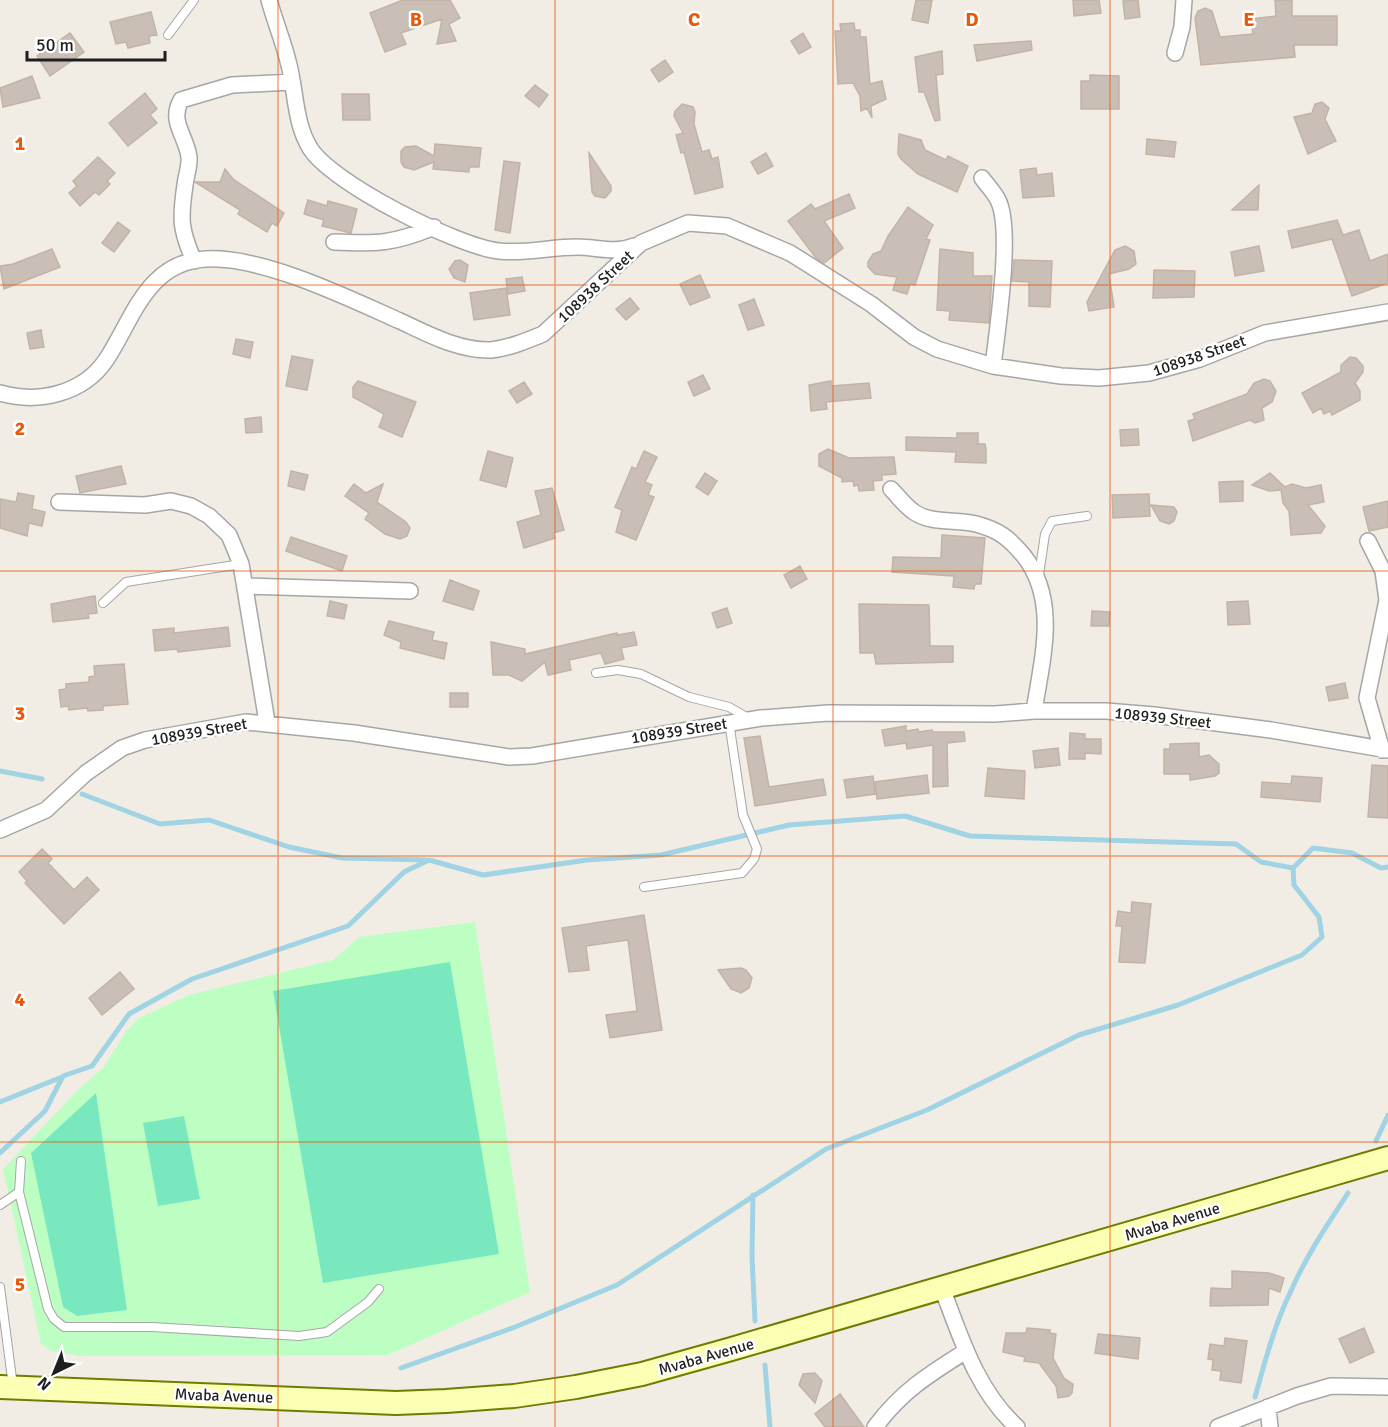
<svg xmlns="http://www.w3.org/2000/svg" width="1388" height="1427" viewBox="0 0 1388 1427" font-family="Signika,sans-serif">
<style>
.park{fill:#bdffc2}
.pitch{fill:#7ae8be}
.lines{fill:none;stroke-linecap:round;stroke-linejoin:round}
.stream{stroke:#a0d3e3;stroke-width:5}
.building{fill:#c9bfb7;stroke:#c4b3a5;stroke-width:1.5}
.lane-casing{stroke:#a6a6a6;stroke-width:10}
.street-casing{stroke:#a6a6a6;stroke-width:18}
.secondary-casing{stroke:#6e7c00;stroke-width:26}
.lane{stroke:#fff;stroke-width:8}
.street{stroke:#fff;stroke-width:15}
.secondary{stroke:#fbffb4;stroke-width:22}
.grid{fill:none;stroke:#e8590c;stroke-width:1.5;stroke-opacity:0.55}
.labels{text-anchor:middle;stroke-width:5;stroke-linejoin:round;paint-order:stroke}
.street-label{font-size:16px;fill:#1f1f1f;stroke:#fff}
.grid-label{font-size:20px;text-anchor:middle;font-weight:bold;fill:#e8590c;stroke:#fff;stroke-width:5;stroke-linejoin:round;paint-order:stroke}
</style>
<rect width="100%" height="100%" fill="#f1ede4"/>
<path class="park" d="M475,922L530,1292L388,1355L80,1356L52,1351L41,1344L3,1169L80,1088L103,1068L127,1030L139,1018L189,995L333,960L359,937Z"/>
<path class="pitch" d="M450,962L499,1254L323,1283L273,991Z
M96,1093L127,1310L77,1316L63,1307L31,1153Z
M184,1116L200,1199L158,1206L143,1123Z"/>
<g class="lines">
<path class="stream" d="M0,771L42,779
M82,794L160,824L209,820L289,847L342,858L426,860
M0,1102L62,1077
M1376,1141L1388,1115
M0,1153L45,1111L63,1076L92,1066L129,1014L192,979L348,926L404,872L429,860L483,875L587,860L661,855L789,825L905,816L970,836L1236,844L1261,862L1293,868
M753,1195L752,1256L755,1321
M765,1365L770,1427
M401,1368L515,1327L617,1285L826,1149L927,1110L1079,1035L1178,1005L1302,955L1322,937L1319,917L1294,885L1293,868L1313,848L1352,853L1381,868L1388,867
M1255,1397C1265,1362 1274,1326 1290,1293C1305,1258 1327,1225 1348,1193"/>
</g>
<path class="building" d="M403,0H450L460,18L449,24L456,41L437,44L442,19L401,33L406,44L385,52L370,13Z
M916,0H932L928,23L912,20Z
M1073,0H1099L1101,13L1074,16Z
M1138,0L1140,17L1125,19L1123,1Z
M1275,0H1292V16H1337V45H1294L1295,57L1201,65L1195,18L1198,11L1205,8L1212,11L1220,37L1253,34L1251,19L1276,16Z
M151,12L157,35L149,36L150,43L128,48L126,42L116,44L110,22Z
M854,23L855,30H860V37H866L870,84L882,81L886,99L871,106L872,118L867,108L861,111L860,96L853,83L838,84L835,31H841L840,24Z
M70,33L84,52L50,76L37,56Z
M803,33L811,47L799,54L791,41Z
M1031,41L1032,50L977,61L974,45Z
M942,51L943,74L936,75L940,120L935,121L924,92H919L915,57Z
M665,60L673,72L659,82L651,70Z
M1090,75L1119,76V109H1081V81H1090Z
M32,76L40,98L3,107L0,88Z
M535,85L548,95L539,107L525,96Z
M145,93L157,109L150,115L157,123L128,146L109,123Z
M342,94H369L370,120H343Z
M1322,102L1329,108L1325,119L1336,141L1308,154L1294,117L1312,113L1315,104Z
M682,104L693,107L695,112L694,124L702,152L709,150L712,159L718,157L723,187L695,194L684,152L681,153L676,135L683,133L674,116L675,111Z
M899,134L921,140L925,150L946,160L948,156L968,166L957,192L918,174L901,159L898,154Z
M1147,139L1176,142L1174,157L1146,154Z
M435,144L481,148L479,167H469V172L433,169L434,162L414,170L404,167L401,162V151L405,147L416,146L434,156Z
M589,153L611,186V191L605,198L595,196L592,192Z
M766,153L773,166L758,174L751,162Z
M98,157L115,173L107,181L110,184L99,195L95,192L80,206L69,193L77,186L73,181Z
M504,161L520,163L510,233L495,230Z
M1036,168L1037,175L1052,173L1054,196L1023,198L1020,170Z
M225,169L233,179L284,213L277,226L272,223L267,232L238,214L240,210L195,182H220Z
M1259,185L1258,210H1232Z
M849,194L855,208L824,221L843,248L824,263L816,258L788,221L811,204L815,209Z
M308,200L327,206L328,201L357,209L351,233L322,226L324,220L304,214Z
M908,207L933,225L926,239L930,240L915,285L910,284L907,294L893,290L897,277L875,274L868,267V262L873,254L881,251L888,236Z
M1337,220L1343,235L1359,230L1370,261L1388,254V283L1352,296L1332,239L1292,248L1288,231Z
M118,222L130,231L114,252L102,243Z
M1125,246L1134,251L1136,264L1129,269L1109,274L1114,307L1089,311L1087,302L1115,250Z
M1259,246L1264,271L1235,276L1231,252Z
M52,249L60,267L4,289L0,266L13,264Z
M940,249L973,253V276H992L989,323L949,320L950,311L937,310Z
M460,260L468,265L465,282L454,278L449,269L455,261Z
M1014,260L1052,261L1050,307L1029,306V282L1012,281Z
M1154,270L1195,271L1194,297L1153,298Z
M700,275L710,297L690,305L680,284Z
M522,277L525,291L508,294L506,279Z
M506,288L510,315L474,320L470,293Z
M630,298L639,309L626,320L616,309Z
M754,299L764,325L748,330L739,305Z
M41,330L44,347L30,349L27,333Z
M236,339L253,342L250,358L233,354Z
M292,356L313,360L307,390L286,386Z
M1350,357L1356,358L1363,366V372L1355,383L1360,391V400L1332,415L1330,411L1324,414L1321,408L1313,413L1302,393L1341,372V365Z
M703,375L710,389L694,396L688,382Z
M1264,379L1270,381L1276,391L1272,402L1262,408L1264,420L1255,423L1250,420L1193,441L1188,421L1195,419L1193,414L1247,394L1254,383Z
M358,381L416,402L402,437L379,427L384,414L353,397V387Z
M831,381V386L869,383L871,398L826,402L827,409L811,411L809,385Z
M524,382L532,394L517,403L509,391Z
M261,417L262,432L246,433L245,419Z
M1138,429L1139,445L1121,446L1120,430Z
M957,433H978V444H985L986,449V463L955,462L956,452L906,450V437L957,438Z
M828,449L849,458L894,457L896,474L882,475V480L873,481L874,490L859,491L858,485L854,486L853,481L842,482V478L819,466V454Z
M488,451L513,458L506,487L480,480Z
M644,451L657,457L645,482L652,485L648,495L654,497L636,540L616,532L622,510L615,507L632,467L636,469Z
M121,466L126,484L80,493L76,476Z
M291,471L308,475L304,490L288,486Z
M705,473L717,481L708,495L696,487Z
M1270,473L1285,487L1292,484L1306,488L1321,485L1324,502L1308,505L1325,526L1321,533L1291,535L1289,511L1283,503L1281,490L1269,491L1252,485Z
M1243,481V501L1220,502L1219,482Z
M354,484L366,493L383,484L377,502L406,522L410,528L407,536L400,539L385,534L365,519L369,513L345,496Z
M552,488L564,530L553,533L555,538L524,548L517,522L541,515L535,491Z
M18,493L34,496L32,509L45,512L42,526L29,523L27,536L0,528V499L16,502Z
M1149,494L1150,516L1113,518L1112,495Z
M1388,501V527L1369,531L1363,507Z
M1151,505L1174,507L1177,512L1174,521L1169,524L1160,521Z
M942,535L985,538L981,584H975L974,589L953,587L954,576L892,572L893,557L941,558Z
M291,537L347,556L342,571L286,551Z
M800,566L807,579L791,588L784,575Z
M450,580L479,591L473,610L443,601Z
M95,596L97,613L88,614L89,618L53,622L51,604Z
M330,601L347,605L344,619L327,616Z
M1248,601L1250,624L1228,625L1227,602Z
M859,604L929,605L930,646H953V662L876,664L874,653H860Z
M727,608L732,623L717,628L712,613Z
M1092,611L1110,612L1109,626H1091Z
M389,621L434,632L432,640L447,643L444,659L400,648L401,642L384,635Z
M228,627L230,646L178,652L177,649L155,651L153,630L174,628V633Z
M634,632L637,645L621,648L624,659L605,664L601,653L569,660L571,670L548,675L545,662L522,681L509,675H493L491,642L525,649V654L617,633V635Z
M124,664L128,704L103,706V710L88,711L87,708L69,710L68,706L61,707L59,690L66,689V684L89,682V677L95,676L94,666Z
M1345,683L1348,698L1329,701L1326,687Z
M450,693H468V707H450Z
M906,726V731L918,729L919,732L932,730L933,732H964L965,741L947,743L948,786L933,787V745L907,749L906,743L885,746L882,730Z
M1070,733L1085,734V739H1101V754L1085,753V759H1069Z
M760,736L769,787L823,779L826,795L755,806L744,738Z
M1199,743V757L1209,755L1219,764V773L1215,776L1190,780V774H1164V749H1170V744Z
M1058,748L1060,765L1035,768L1033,751Z
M1372,765L1388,766V818L1368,817Z
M988,768L1025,771L1024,799L985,796Z
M927,775L929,793L877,799L875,782Z
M873,776L875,794L847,798L844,780Z
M1292,776L1322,778L1320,802L1261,797L1262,782L1291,784Z
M42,849L52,859L48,863L74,890L87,877L99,890L64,924L25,883L27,881L19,872Z
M1132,902L1151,904L1145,963L1119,962L1122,926H1116L1118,911L1131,913Z
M644,915L662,1030L610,1038L606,1015L637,1011L628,940L586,946L589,970L569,972L562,928Z
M741,968L746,970L752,978L749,988L741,993L731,989L718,970Z
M120,972L134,989L102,1015L89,998Z
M1232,1271L1269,1273L1284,1278L1280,1292L1269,1288L1268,1305L1210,1306L1211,1288L1232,1289Z
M1027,1328L1050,1330V1333L1056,1334L1053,1358L1064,1378L1073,1384L1072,1393L1069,1396L1058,1398L1056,1386L1039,1363L1024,1361L1025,1357L1003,1352L1006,1333H1026Z
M1364,1328L1374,1352L1350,1363L1339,1339Z
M1098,1334L1140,1338L1138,1359L1095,1353Z
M1225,1338L1247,1341L1241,1383L1220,1380L1221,1371L1212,1370L1213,1360L1208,1359L1210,1344L1224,1346Z
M815,1373L822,1381L815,1403L799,1385L803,1374Z
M840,1394L864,1427H825L815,1414Z"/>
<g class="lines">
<g class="lane-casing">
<path id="lane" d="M168,35L194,0
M1039,575L1045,534L1052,521L1087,516
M103,603L126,582L241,564
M596,673L618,670L641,674L689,697L729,707L750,719
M644,887L742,873L754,859L757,849L743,815L729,722
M19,1192L21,1161
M0,1205L19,1192L48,1309L54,1319L64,1327H152L299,1336L327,1332L368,1302L379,1289
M0,1287L13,1386"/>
</g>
<g class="street-casing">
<path id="street" d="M269,0C275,22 284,43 289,65C296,93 295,124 310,148C331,183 459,247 499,251C525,254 551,247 577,247C597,247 615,254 634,246
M1175,53L1182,27L1184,0
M982,178C987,185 994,192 998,200C1013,229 997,331 993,366
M334,242C377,244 393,244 434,227
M194,261C180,229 180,219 185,185C186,176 190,165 189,157C186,135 169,122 181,100L232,85L292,82
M0,393C38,404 83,394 106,360C133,320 146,262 206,259C263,256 348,298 400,321C428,334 459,351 491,350C509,348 526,341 543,334L641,243L688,223L727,226L790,253L871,304L914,337L937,349L993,366L1061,376L1099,378L1149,373L1200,359L1265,333L1388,312
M891,489C898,496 905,506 914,512C931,524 956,519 976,524C999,530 1009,538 1024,556C1059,601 1042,659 1034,711
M59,502L145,505L171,501L191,506L209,516L229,535L241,564L267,722
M1368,541L1383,571L1387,600L1367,698L1382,750
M245,586L410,591
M0,830L46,810L86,773L122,748L145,740L246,722L354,733L509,757L532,756L761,718L828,713L995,714L1034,711H1106L1154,715L1271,730L1388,750
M942,1288C961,1338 977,1391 1017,1427
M1268,1407L1270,1427
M875,1427C902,1391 928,1375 966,1351
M1218,1427L1297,1396L1331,1386L1388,1387"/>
</g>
<g class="secondary-casing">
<path id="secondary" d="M0,1387L396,1403L446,1401L514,1396L576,1387L642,1374L728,1350L1388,1158"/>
</g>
<use href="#lane" class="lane"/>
<use href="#street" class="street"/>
<use href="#secondary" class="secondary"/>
</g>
<path class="grid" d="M278,0V1427M555,0V1427M833,0V1427M1110,0V1427M0,285H1388M0,571H1388M0,856H1388M0,1142H1388"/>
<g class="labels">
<g class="street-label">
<text transform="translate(595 286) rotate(-43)" y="6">108938 Street</text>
<text transform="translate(1199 355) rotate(-19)" y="6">108938 Street</text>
<text transform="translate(1163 717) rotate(6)" y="6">108939 Street</text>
<text transform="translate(679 730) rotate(-9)" y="6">108939 Street</text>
<text transform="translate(199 731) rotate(-10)" y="6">108939 Street</text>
<text transform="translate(1172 1221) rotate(-17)" y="6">Mvaba Avenue</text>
<text transform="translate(706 1356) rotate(-16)" y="6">Mvaba Avenue</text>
<text transform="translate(224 1395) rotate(2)" y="6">Mvaba Avenue</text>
</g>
</g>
<g class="grid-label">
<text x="416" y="26">B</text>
<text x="694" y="26">C</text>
<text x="972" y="26">D</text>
<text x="1249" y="26">E</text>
<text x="20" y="150">1</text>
<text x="20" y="435">2</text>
<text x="20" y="720">3</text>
<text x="20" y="1006">4</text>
<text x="20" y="1291">5</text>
</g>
<g transform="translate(54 1373) rotate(223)" stroke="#ffffff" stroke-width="4.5" paint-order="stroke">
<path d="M0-4.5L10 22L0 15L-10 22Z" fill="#1f1f1f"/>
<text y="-9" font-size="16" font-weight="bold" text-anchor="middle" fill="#1f1f1f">N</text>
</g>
<path d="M27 51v9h138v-9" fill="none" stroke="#1f1f1f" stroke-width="3"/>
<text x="36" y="51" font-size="18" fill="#1f1f1f" stroke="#ffffff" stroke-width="4.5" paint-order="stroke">50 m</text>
</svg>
